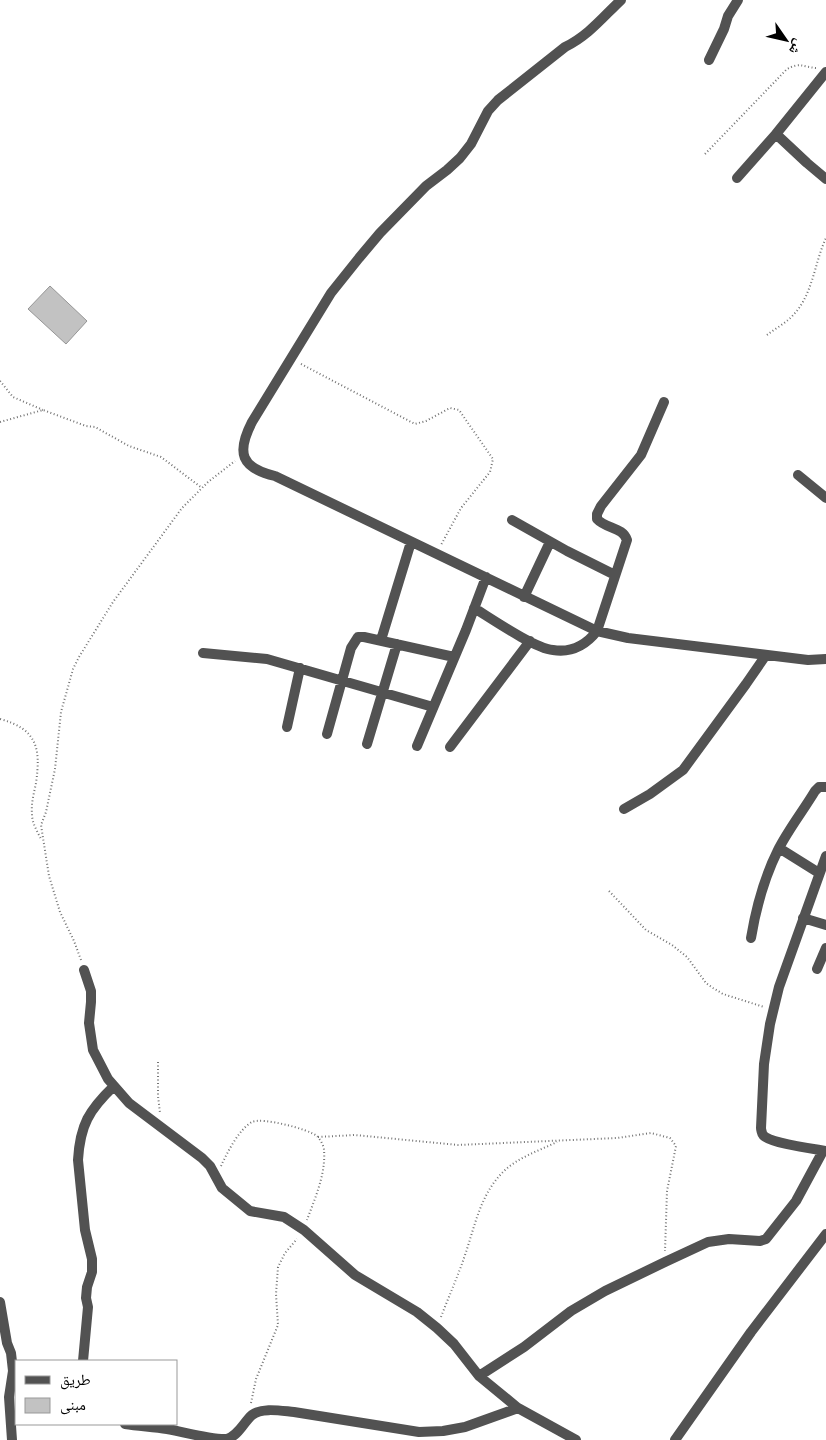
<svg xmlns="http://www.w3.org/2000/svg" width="826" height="1440" viewBox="0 0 826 1440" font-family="Figtree,'Noto Naskh Arabic',sans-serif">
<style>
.building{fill:#c2c2c2;stroke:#969696}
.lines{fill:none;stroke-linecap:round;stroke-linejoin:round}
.path{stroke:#747474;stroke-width:2;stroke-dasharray:1 2.5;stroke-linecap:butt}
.minor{stroke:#525252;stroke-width:10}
.tertiary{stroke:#525252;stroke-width:10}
</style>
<rect width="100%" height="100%" fill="#fff"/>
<path class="building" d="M50,286L87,321L66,344L28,309Z"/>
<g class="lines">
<path class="path" d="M705,154L787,69C800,62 803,67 816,68
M767,335C776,328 788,322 795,313C813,293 815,261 826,238
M301,364L415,424L426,421L450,408L459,410L493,459L490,472L461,508L441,545
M0,381L13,397L43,410
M0,422L43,410L86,426L95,427L129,446L161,457L202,488
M0,719C37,729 41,748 36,783C34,793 31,803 32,814C32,823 37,831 41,839
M609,891L646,930L672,945L687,957L706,983L713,988L723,994L764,1007
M81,960L74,941L60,912L49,876L41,825L46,812L55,769L61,712L73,669L79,657L113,602L182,508L208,482L235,461
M158,1062V1096L160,1113
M318,1137L355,1135L458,1145L617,1138L651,1133L670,1138L676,1146L667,1191L665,1251
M221,1166C227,1153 239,1129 252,1122C262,1117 308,1129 317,1136C320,1139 324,1146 324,1150C326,1174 315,1198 307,1220
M441,1317C449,1296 458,1276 465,1255C475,1226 480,1195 503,1172C517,1158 538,1151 557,1142
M251,1403L256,1379L278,1325L276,1294L278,1267L285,1253L297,1239"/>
<path class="minor" d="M621,0C603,17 588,36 565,47L498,100L488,111L471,144L460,158L447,170L426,186L380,233L359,258L331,293L252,422C236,453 241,468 275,476L597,631L628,638L808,660L826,659
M709,60L724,29L728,16L738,0
M826,72L776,134L807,163L826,179
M737,178L776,134
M798,475L826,498
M512,520L567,551L615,575
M524,597L550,542
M474,608C492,619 534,648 553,650C572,653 586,645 597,631L627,540C623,527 606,529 597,519V514L601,506L641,455L664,402
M381,640L411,542
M203,653L267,659L433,707
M287,727L300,668
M327,734L351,648L358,637H364L454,657
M367,744L397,644
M417,746L466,630L486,577
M450,747L530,641
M624,809L650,794L683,770L746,684L766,655
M779,848L819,873
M826,856L779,987L770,1024L764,1064L761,1128C761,1129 762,1134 763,1135C769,1143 815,1149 826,1151
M803,918L826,925
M751,938C756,908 764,878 778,850C788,830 803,811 815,791L819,787H826
M817,969L826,948
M84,970L91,991V1002L89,1023L93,1050L108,1079L129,1103L202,1158L210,1166L222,1188L250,1211L284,1217L304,1230L355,1275L417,1312L437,1328L454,1344L479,1376L518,1408
M0,1302L7,1343L11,1353L13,1371L9,1397L12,1440
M83,1361L88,1307L86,1298L87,1287L92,1272V1259L85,1230L78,1160C80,1125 89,1110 114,1086
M479,1376L524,1347L571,1311L605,1291L665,1262L708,1242L729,1239L760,1241L766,1239L796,1201L823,1151
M125,1424C139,1426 153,1427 167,1429C184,1432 211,1440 227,1439C239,1435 243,1423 252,1415C262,1407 282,1411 294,1412L419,1432L443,1431L465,1427L518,1408L576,1440"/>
<path class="tertiary" d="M675,1440L751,1332L826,1234"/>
</g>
<rect x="15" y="1360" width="162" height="65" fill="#ffffff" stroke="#999999"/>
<rect x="25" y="1376" width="25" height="8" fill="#525252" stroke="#999999"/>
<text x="60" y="1385" font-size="15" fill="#000000">طريق</text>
<rect x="25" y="1398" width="25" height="15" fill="#c2c2c2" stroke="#999999"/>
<text x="60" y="1410" font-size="15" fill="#000000">مبنى</text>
<g transform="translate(786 40) rotate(124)" stroke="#ffffff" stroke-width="4" paint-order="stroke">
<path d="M0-4L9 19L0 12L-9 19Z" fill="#000000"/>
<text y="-8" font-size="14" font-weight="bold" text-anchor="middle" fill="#000000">ش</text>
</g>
</svg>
